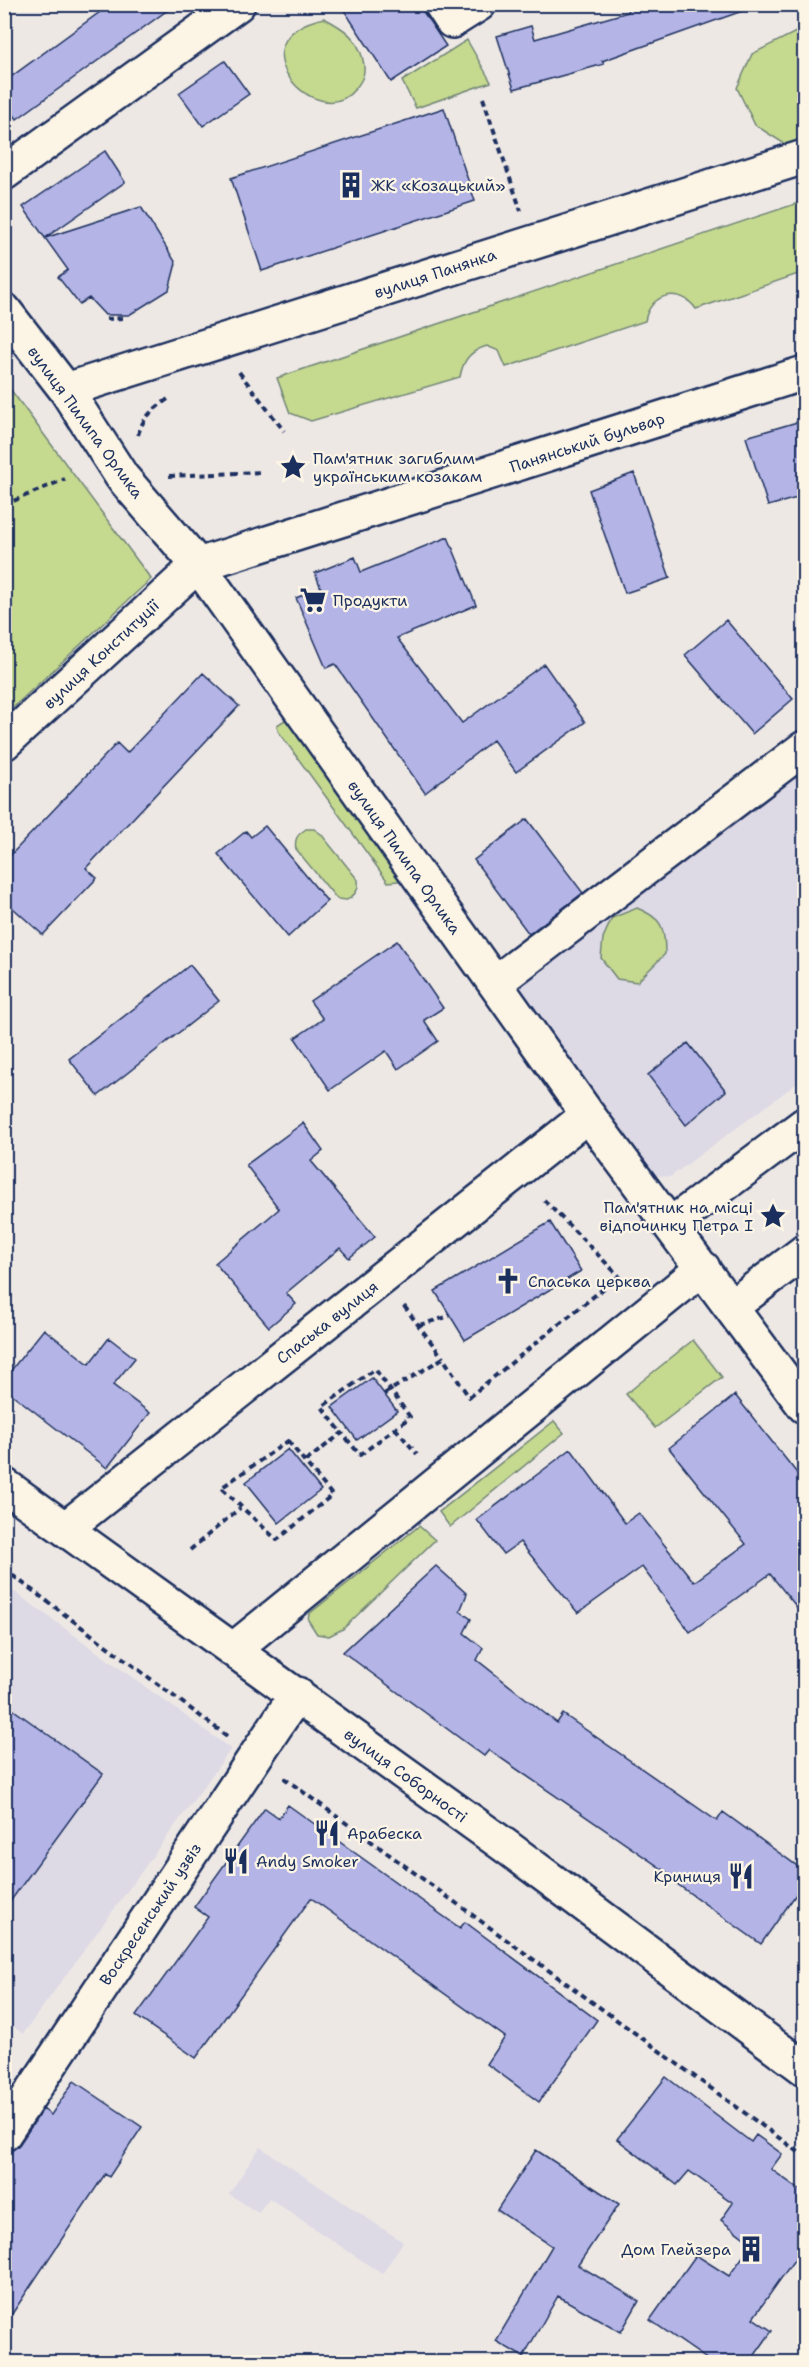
<svg xmlns="http://www.w3.org/2000/svg" width="809" height="2367" viewBox="0 0 809 2367" font-family="'Shantell Sans',sans-serif">
<style>
.built{fill:#ddd9e5}
.green{fill:#c5d98f;stroke:#708476;stroke-width:1.5}
.building{fill:#b4b5e6;stroke:#1b2f5e;stroke-width:1.5}
.lines{fill:none;stroke-linecap:round;stroke-linejoin:round}
.minor-casing{stroke:#1b2f5e;stroke-width:38}
.path{stroke:#1b2f5e;stroke-width:4;stroke-dasharray:6 4.5;stroke-linecap:butt}
.minor{stroke:#fcf5e5;stroke-width:33}
.labels{text-anchor:middle;stroke-width:4.5;stroke-linejoin:round;paint-order:stroke}
.poi-label{font-size:16px;fill:#1b2f5e;stroke:#fcf5e5;text-anchor:start}
.street-label{font-size:16px;fill:#1b2f5e;stroke:#fcf5e5}
</style>
<rect width="100%" height="100%" fill="#eee8e5"/>
<filter id="ink" filterUnits="userSpaceOnUse"><feTurbulence type="fractalNoise" baseFrequency=".0167" numOctaves="2"/><feDisplacementMap in="SourceGraphic" scale="12" xChannelSelector="R" yChannelSelector="G"/><feConvolveMatrix kernelMatrix="1 2 1 2 8 2 1 2 1" color-interpolation-filters="sRGB"/></filter>
<g filter="url(#ink)">
<path class="built" d="M804,748V1078L670,1177L654,1175L591,1094L506,974Z
M5,1585L231,1749L23,2034L5,2020Z
M260,2147L403,2242L382,2274L269,2198L258,2213L229,2194Z"/>
<path class="green" d="M324,18C343,28 358,37 363,60C366,72 363,80 355,89C318,135 229,39 324,18Z
M804,28V144L791,148L755,125L737,88L752,54Z
M467,40L491,82L416,108L402,81Z
M804,201V272L696,309C680,286 650,293 645,321L506,367L499,351L487,346C470,351 463,360 460,377L311,421L290,413L277,378Z
M5,382L151,579L5,715Z
M285,720L290,723L400,875L398,881L388,882L278,731L277,725Z
M306,829H314L321,834L358,880C359,890 356,894 347,900L337,899L296,849C294,839 297,835 306,829Z
M637,908C662,918 665,927 665,954L637,982L617,979L601,958L603,938L612,918Z
M693,1340L722,1377L655,1428L626,1394Z
M554,1421L564,1433L450,1527L439,1512Z
M419,1526L435,1540L343,1629L329,1636L317,1634L308,1620L309,1614Z"/>
<path class="building" d="M111,4H176L17,119L4,101V82Z
M340,4H418L446,46L391,82Z
M626,4H748V9L602,61L604,64L514,89L497,36L531,26L535,39L628,12Z
M225,61L249,94L203,126L179,93Z
M444,108L475,201L262,271L231,178Z
M105,151L125,182L45,238L23,207Z
M141,207L176,263L169,290L129,315H105L89,298L79,304L58,277L68,270L45,238Z
M804,420V496L768,506L746,437Z
M634,473L670,578L625,593L589,490Z
M448,537L476,605L397,638L462,723L544,664L585,722L516,772L493,740L425,793L335,664L326,668L296,598L321,588L315,573L355,557L361,572Z
M726,620L793,699L752,734L685,655Z
M203,673L239,706L86,868L97,878L43,935L4,900V862L117,743L127,753Z
M527,819L583,893L529,934L474,860Z
M265,826L327,901L288,937L218,854L246,831L251,837Z
M397,941L443,1008L424,1020L438,1041L398,1069L386,1051L330,1090L295,1038L323,1019L310,1001Z
M190,965L219,1001L98,1096L69,1059Z
M688,1043L726,1091L686,1125L648,1075Z
M303,1123L323,1151L311,1161L375,1237L349,1258L340,1248L286,1293L296,1304L269,1327L215,1263L279,1209L246,1165Z
M550,1222L581,1271L465,1340L435,1291Z
M44,1329L89,1364L109,1338L135,1358L113,1385L150,1413L107,1468L4,1388V1379Z
M372,1378L397,1411L357,1440L332,1407Z
M735,1395L804,1482V1616L770,1574L690,1632L642,1567L578,1613L520,1542L503,1554L477,1520L571,1449L625,1523L639,1513L694,1582L746,1544L669,1448Z
M288,1449L321,1490L279,1523L246,1482Z
M436,1566L467,1594L460,1611L471,1619L464,1633L483,1648L477,1660L557,1723L563,1714L717,1821L723,1812L804,1871V1883L761,1944L673,1881L675,1878L489,1750L484,1756L343,1652Z
M4,1703L103,1774L4,1910Z
M288,1805L460,1928L465,1922L597,2020L539,2102L487,2064L505,2037L311,1898L196,2058L136,2016L208,1917L194,1907L265,1808L279,1818Z
M666,2077L751,2142L756,2135L782,2154L771,2169L804,2193V2246L753,2318L772,2331L750,2362H711L650,2320L696,2255L729,2276L752,2244L721,2220L733,2203L689,2171L677,2185L617,2139Z
M74,2081L142,2127L109,2177L105,2174L4,2326V2152L19,2145L43,2109L51,2115Z
M536,2150L619,2204L578,2265L639,2301L621,2332L558,2296L523,2357L496,2341L552,2246L497,2210Z"/>
<g class="lines">
<g class="minor-casing">
<path id="minor" d="M441,4L452,21L479,4
M4,173L238,4
M4,310L66,390L122,477L198,565L588,1115L804,1406
M66,390L804,157
M4,743L198,565L804,373
M495,983L804,748
M670,1225L804,1125
M731,1307L804,1252
M4,1485L504,1845L804,2068
M66,1528L588,1115
M234,1649L703,1268
M4,2134L297,1694"/>
</g>
<path class="path" d="M483,98L521,211
M106,319L124,318
M239,372L284,431
M138,435C143,416 155,408 171,397
M169,476L262,472
M4,505L65,479
M404,1306L443,1358
M419,1325L450,1316
M384,1394L443,1358L469,1397L619,1276L541,1197
M395,1428L417,1454
M288,1441L332,1495L277,1540L221,1488Z
M306,1461L342,1433L360,1455L410,1417L375,1369L322,1407L342,1433
M190,1550L240,1508
M4,1569L227,1736
M284,1778L804,2156"/>
<use href="#minor" class="minor"/>
</g>
</g>
<defs>
<g id="building-bare" transform="scale(2.07)"><path d="M-4-6H4V6H1V3H-1V6H-4ZM-2.5-4.3h1.7v1.8h-1.7ZM.8-4.3h1.7v1.8H.8ZM-2.5-1h1.7V.8h-1.7ZM.8-1h1.7V.8H.8Z" fill="#1b2f5e" stroke="#fcf5e5" stroke-width="2.5" paint-order="stroke"/></g>
<g id="sight-bare" transform="scale(2.07)"><path d="M0-6L1.8-2.2L6-1.7L2.9 1.2L3.7 5.4L0 3.3L-3.7 5.4L-2.9 1.2L-6-1.7L-1.8-2.2Z" fill="#1b2f5e" stroke="#fcf5e5" stroke-width="2.5" paint-order="stroke"/></g>
<g id="supermarket-bare" transform="scale(2.07)"><path d="M-6-5.5h2.5l.6 2H6L4.5 2H-2.5L-4.4-4H-6ZM-1.5 3.2a1.3 1.3 0 1 0 .1 0ZM3 3.2a1.3 1.3 0 1 0 .1 0Z" fill="#1b2f5e" stroke="#fcf5e5" stroke-width="2.5" paint-order="stroke"/></g>
<g id="church-bare" transform="scale(2.07)"><path d="M-1.2-6h2.4v3.5h3.3v2.4h-3.3V6h-2.4V-.1h-3.3v-2.4h3.3Z" fill="#1b2f5e" stroke="#fcf5e5" stroke-width="2.5" paint-order="stroke"/></g>
<g id="restaurant-bare" transform="scale(2.07)"><path d="M-5-6h1v4h1v-4h1v4h1v-4h1v5L-1.5 .5V6h-2V.5L-5-1ZM5-6V6H3V1.5H1.5Q1.5-4 5-6Z" fill="#1b2f5e" stroke="#fcf5e5" stroke-width="2.5" paint-order="stroke"/></g>
</defs>
<g fill-rule="evenodd">
<use href="#building-bare" x="351" y="185"/>
<use href="#sight-bare" x="293" y="467"/>
<use href="#supermarket-bare" x="313" y="600"/>
<use href="#sight-bare" x="773" y="1216"/>
<use href="#church-bare" x="508" y="1281"/>
<use href="#restaurant-bare" x="327" y="1833"/>
<use href="#restaurant-bare" x="236" y="1861"/>
<use href="#restaurant-bare" x="741" y="1876"/>
<use href="#building-bare" x="751" y="2249"/>
</g>
<g class="labels">
<g class="poi-label">
<text x="371" y="191">ЖК «Козацький»</text>
<text x="313" y="464">Пам'ятник загиблим<tspan x="313" dy="18">українським козакам</tspan></text>
<text x="333" y="606">Продукти</text>
<text x="753" y="1213" text-anchor="end">Пам'ятник на місці<tspan x="753" dy="18">відпочинку Петра I</tspan></text>
<text x="528" y="1287">Спаська церква</text>
<text x="347" y="1839">Арабеска</text>
<text x="256" y="1867">Andy Smoker</text>
<text x="721" y="1882" text-anchor="end">Криниця</text>
<text x="731" y="2255" text-anchor="end">Дом Глейзера</text>
</g>
<g class="street-label">
<text transform="translate(435 273) rotate(-18)" y="6">вулиця Панянка</text>
<text transform="translate(86 422) rotate(54)" y="6">вулиця Пилипа Орлика</text>
<text transform="translate(587 442) rotate(-18)" y="6">Панянський бульвар</text>
<text transform="translate(101 654) rotate(-43)" y="6">вулиця Конституції</text>
<text transform="translate(405 857) rotate(55)" y="6">вулиця Пилипа Орлика</text>
<text transform="translate(327 1322) rotate(-38)" y="6">Спаська вулиця</text>
<text transform="translate(406 1775) rotate(36)" y="6">вулиця Соборності</text>
<text transform="translate(150 1914) rotate(-56)" y="6">Воскресенський узвіз</text>
</g>
</g>
<rect width="809" height="2367" fill="none" stroke="#fcf5e5" stroke-width="24"/>
<rect x="12" y="12" width="785" height="2343" fill="none" stroke="#1b2f5e" stroke-width="2" filter="url(#ink)"/>
</svg>
